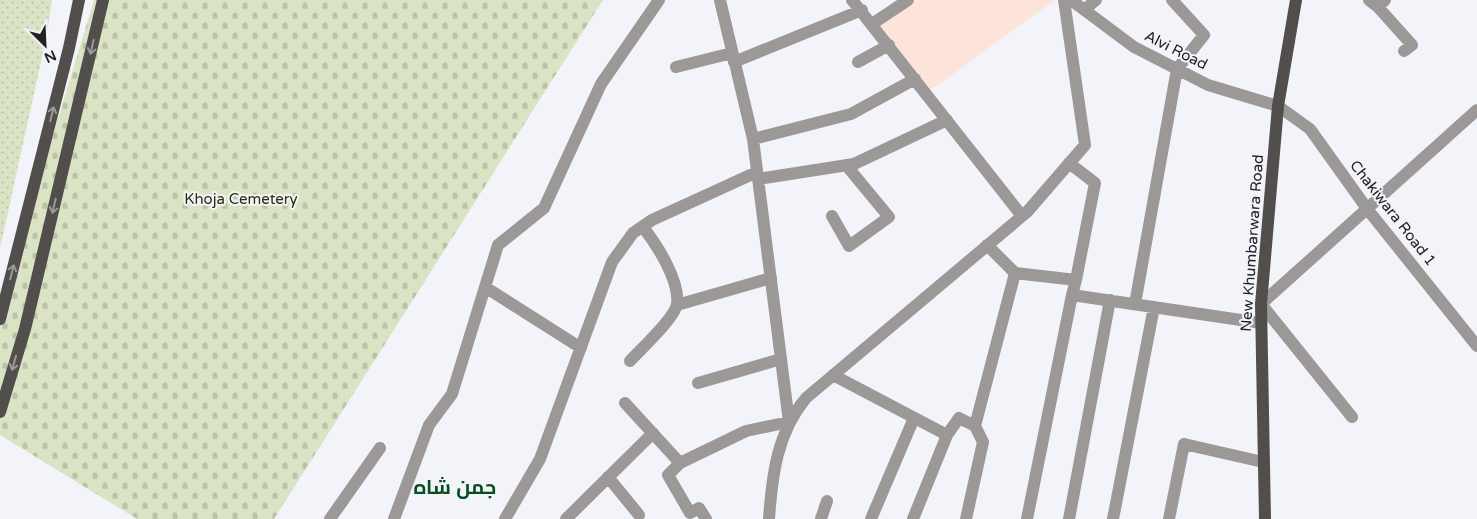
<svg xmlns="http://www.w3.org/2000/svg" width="1477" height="519" viewBox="0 0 1477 519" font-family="'Varela Round',Cairo,sans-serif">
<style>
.education{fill:#fde4db}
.cemetery{fill:url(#cemetery-stones)}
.park{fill:url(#park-dots)}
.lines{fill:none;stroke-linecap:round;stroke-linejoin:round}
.minor{stroke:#9b9897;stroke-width:12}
.major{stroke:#524e4c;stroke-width:12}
.oneway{stroke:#9a999a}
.labels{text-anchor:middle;stroke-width:4;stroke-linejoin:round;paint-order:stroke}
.street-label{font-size:15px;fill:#222224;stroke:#f3f4fa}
.park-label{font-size:15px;fill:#282f0a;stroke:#f3f4fa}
.district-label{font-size:20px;font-weight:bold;fill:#064d1f;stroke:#f3f4fa}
</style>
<defs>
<pattern id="cemetery-stones" width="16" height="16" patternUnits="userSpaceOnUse" patternTransform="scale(1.25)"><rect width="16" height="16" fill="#dbe3c5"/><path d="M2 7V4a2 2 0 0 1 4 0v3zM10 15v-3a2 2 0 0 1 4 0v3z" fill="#bcc2a9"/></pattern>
<pattern id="park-dots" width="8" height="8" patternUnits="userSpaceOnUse" patternTransform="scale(1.25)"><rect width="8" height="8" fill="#dbe3c5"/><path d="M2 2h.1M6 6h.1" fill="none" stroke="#bcc2a9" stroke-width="1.8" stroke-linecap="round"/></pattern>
</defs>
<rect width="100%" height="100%" fill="#f3f4fa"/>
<path class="education" d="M917,0H1055L928,92L878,25Z"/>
<path class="cemetery" d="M94,0H603L274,519H137L0,435V310Z"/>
<path class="park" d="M0,0H52L47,35L0,248Z"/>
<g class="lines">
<path class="minor" d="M852,0L1022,216
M1071,0L1134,47L1208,85L1278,106L1310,129L1368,210L1477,346
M1369,0L1378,7L1385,0
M1378,7L1412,45L1404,51
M1084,10L1096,0
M872,24L908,0
M734,62L862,10
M858,62L889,45
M676,67L732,53
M753,139L851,114L915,79
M1069,163L1095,183L1076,280
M758,179L854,164L947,120
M832,216L849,246L889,217L846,165
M987,245L1015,273L1076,280L1072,295L1261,323
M485,287L581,348
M1135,304L1177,69L1204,35L1172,0
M677,305L771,278
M630,361C640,350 675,318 677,304C680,281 657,245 643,227
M833,375L947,435L959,418L975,426L1015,273
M698,383L781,359
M625,403L680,463L746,431L789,422L753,139L720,0
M1352,417L1261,304L1477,110
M680,463L668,475L690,513L699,508L706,519
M608,477L639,515
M330,519L380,448
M394,519L429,425L452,394L498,245L544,208L601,84L659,0
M505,519L540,459L612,262L633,233L652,220L757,172
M566,519L653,433
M769,519C772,475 777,433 806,398L1027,212L1085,145L1064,0
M821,519L827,501
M871,519L914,418
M913,519L947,435
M966,519L983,442L975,426
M1027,519L1072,295
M1069,519L1110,300
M1113,519L1154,307
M1169,519L1184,444L1263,462"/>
<path class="major" d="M0,319L69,48L79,0
M0,412L25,329L103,0
M1265,519L1261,304L1278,106L1296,0"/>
</g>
<defs><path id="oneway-shaft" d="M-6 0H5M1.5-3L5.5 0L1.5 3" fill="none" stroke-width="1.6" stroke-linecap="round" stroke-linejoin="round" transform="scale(1.25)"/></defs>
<g class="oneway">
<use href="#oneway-shaft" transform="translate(92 47) rotate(103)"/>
<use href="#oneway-shaft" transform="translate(52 114) rotate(-76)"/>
<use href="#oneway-shaft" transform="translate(54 206) rotate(103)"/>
<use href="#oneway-shaft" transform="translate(12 272) rotate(-76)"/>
<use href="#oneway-shaft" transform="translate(14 363) rotate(106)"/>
</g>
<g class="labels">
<g class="street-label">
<text transform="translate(1176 50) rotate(27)" y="5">Alvi Road</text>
<text transform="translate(1393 213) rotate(52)" y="5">Chakiwara Road 1</text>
<text transform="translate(1252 243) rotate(-86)" y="5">New Khumbarwara Road</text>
</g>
<g class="park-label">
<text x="241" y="204">Khoja Cemetery</text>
</g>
<g class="district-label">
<text x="455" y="494">جمن شاہ</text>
</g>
</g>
<g transform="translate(45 45) rotate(156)" stroke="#f3f4fa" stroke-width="4" paint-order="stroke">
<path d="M0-4L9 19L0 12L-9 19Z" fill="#222224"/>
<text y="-8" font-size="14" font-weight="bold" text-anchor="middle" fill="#222224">N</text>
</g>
</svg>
